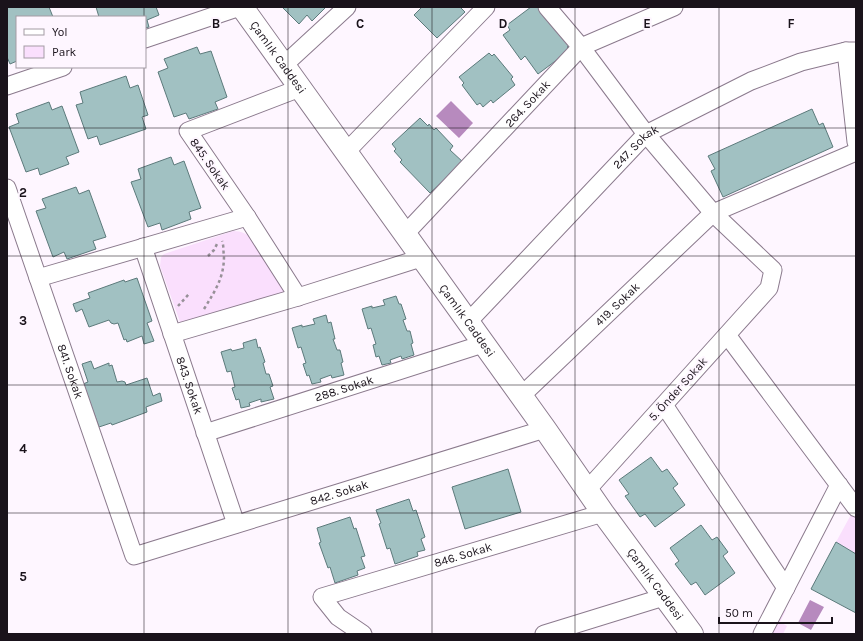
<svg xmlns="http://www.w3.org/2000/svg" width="863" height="641" viewBox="0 0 863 641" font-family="Karla,sans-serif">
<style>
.green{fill:#fadffd}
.water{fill:#b78abe}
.building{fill:#a1c1c2;stroke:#5c7a7b}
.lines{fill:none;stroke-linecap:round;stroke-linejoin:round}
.street-casing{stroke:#8b7a8d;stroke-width:19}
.secondary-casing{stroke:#8b7a8d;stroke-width:24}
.path{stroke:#979098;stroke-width:2.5;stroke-dasharray:3 3;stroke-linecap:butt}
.street{stroke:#fff;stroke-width:17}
.secondary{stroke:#fff;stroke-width:22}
.grid{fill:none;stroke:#1a131b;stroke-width:1;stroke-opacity:0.55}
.labels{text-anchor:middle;stroke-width:4;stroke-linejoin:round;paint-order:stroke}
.street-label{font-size:12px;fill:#1a131b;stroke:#fef6ff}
.grid-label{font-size:13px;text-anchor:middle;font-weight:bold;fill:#1a131b;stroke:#fef6ff;stroke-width:4;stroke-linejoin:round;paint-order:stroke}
</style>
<rect width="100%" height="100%" fill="#fef6ff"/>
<path class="green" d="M233,231C242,231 247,234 253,239L285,293L181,325L160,266L161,257L164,254Z
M853,511L856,515V554L836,542Z
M781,606L786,610L780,622L787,626L783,634H766Z"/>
<path class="water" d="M451,101L473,123L459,138L436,116Z
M810,600L824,607L811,630L798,623Z"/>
<path class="building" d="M7,7H49L53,17H17V61L10,64L7,57Z
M96,7H156L159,15L147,20L149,27L145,28V17H99Z
M282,7H326L312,21L307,15L299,24Z
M422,7H460L465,12L437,38L414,15Z
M531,7H540L572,44L567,47L570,50L538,74L525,56L521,60L503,35L510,30L507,25Z
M197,47L200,54L211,51L227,97L215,102L218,109L189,119L186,113L174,117L158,72L168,68L164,59Z
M489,53L492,56L494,54L513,77L511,79L515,85L493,103L491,100L483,107L480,103L477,105L462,85L464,83L459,77Z
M126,76L130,88L138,85L148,115L142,117L146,129L100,145L97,136L88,139L76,105L83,103L80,92Z
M49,102L52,110L62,106L79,152L66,157L69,164L40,175L38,168L26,172L9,127L19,123L16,114Z
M812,109L819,125L823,123L833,147L723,197L711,171L715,169L708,156Z
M420,118L428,126L429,124L434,130L436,128L453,146L450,150L464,163L445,183L443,181L430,193L400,162L402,160L394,151L396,149L392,144Z
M171,157L174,165L184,161L201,208L189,212L191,219L162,230L160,223L148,227L131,182L141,179L138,169Z
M76,187L79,194L89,190L106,237L93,241L96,249L67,259L64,252L53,257L36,211L46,208L42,199Z
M137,278L152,321L147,323L154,341L144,344L142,336L127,342L126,339L124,340L118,323L114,324L111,323L109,320L89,327L82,309L76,312L73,304L90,298L88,293L124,280L125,282Z
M396,296L399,304H401L406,319L403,320L407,331H410L413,343L411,344L414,355L402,359L401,356L390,360L391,363L382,365L379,356L376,357L373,345L376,344L371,328L368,329L362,309L372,306V308L385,305L383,300Z
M326,315L328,323L331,322L335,339H333L337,350H340L343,362L341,363L344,375L332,378L331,375L320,379L321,382L312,384L309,375L307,376L303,364L306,363L301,347L298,348L292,328L302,325V327L315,324L313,319Z
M256,339L258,348L260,347L265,362L263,363L266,374H269L273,386L270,387L274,399L261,402V399L249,403L250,406L241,408L239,399L236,400L232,388L235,387L231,371L227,372L221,352L231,349L232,351L244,348L243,343Z
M91,361L94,369L109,363V366L112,365L117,382L122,381L125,382L126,385L147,378L153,396L160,393L162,401L146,407L147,412L112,425L111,423L99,427L83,384L88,382L82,364Z
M651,457L662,472L667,469L678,484L673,488L685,505L655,527L645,514L640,517L625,496L629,494L619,480Z
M508,469L521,512L465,529L452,487Z
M409,499L413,511L416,510L425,537L421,539L425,550L417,552L418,556L395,564L390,548L387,549L379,524L381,523L376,510Z
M350,517L354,529L356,528L365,556L361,557L365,568L357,571L358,575L335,583L330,567L328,568L319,543L321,542L317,528Z
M701,525L712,540L717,537L728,552L723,556L735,573L705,595L696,582L691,585L675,564L679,561L670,548Z
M836,542L856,554V613L811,589Z"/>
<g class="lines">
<g class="street-casing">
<g id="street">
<path d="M547,7L581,47L646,134L713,213L773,270L769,288L587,490"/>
<path d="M145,39L240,7"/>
<path d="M846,51L856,142"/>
<path d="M284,65L347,7"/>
<path d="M7,86L63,67"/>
<path d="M346,152L486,7"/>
<path id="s1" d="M7,188L134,556L545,429"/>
<path id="s2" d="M405,234L581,47L674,7"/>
<path id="s3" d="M143,247L236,524"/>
<path d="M38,278L247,217"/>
<path d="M298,297L247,217L188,131L300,88"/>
<path id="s4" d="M468,322L646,134L751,81L801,62L846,51H856"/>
<path d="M172,334L298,297L421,258"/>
<path d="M727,335L856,508"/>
<path id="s5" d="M521,396L713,213L856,152"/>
<path d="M664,405L786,588"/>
<path id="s6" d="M205,433L483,344"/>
<path id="s7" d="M363,634L338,617L322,597L603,513"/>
<path d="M544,634L664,597"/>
<path d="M762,634L839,485"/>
</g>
</g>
<g class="secondary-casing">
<g id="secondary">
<path id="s8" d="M242,7L545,429L603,513L692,634"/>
</g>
</g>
<path class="path" d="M208,256L214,250L218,242
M178,306L189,294
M204,309C215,291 224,278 224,256C223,251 224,246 222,241"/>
<use href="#street" class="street"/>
<use href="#secondary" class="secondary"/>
</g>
<path class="grid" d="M144,7V17M288,7V634M432,7V634M575,7V634M719,7V634M144,67V634M7,128H856M7,256H856M7,385H856M7,513H856"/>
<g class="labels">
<g class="street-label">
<text dy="4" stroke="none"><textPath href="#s8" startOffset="62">Çamlık Caddesi</textPath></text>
<text dy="4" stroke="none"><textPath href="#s2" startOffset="179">264. Sokak</textPath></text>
<text dy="4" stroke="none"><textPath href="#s4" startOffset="243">247. Sokak</textPath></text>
<text transform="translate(210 164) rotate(55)" y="4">845. Sokak</text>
<text dy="4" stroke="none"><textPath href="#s5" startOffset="133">419. Sokak</textPath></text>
<text dy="4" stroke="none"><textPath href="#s8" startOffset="386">Çamlık Caddesi</textPath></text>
<text dy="4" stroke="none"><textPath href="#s1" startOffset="194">841. Sokak</textPath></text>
<text dy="4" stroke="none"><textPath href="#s3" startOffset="146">843. Sokak</textPath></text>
<text dy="4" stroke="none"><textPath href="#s6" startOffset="146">288. Sokak</textPath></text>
<text transform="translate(678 389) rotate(-48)" y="4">5. Önder Sokak</text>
<text dy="4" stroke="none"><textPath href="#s1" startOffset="604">842. Sokak</textPath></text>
<text dy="4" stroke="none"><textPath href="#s7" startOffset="203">846. Sokak</textPath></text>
<text dy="4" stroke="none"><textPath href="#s8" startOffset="710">Çamlık Caddesi</textPath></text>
</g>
</g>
<g class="grid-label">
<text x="216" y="28">B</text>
<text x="360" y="28">C</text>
<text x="503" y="28">D</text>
<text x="647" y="28">E</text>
<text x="791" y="28">F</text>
<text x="23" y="197">2</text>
<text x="23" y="325">3</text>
<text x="23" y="453">4</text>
<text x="23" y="581">5</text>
</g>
<rect width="863" height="641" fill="none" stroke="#1a131b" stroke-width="16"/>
<rect x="16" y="16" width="130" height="52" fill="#fef6ff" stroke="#a39ba4"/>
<rect x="24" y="29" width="20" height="6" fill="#ffffff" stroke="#a39ba4"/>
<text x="52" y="36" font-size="12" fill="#1a131b">Yol</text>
<rect x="24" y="46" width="20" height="12" fill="#fadffd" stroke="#a39ba4"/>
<text x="52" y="56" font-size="12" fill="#1a131b">Park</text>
<path d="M719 617v6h113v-6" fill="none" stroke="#1a131b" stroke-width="2"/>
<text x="725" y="617" font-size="12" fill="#1a131b" stroke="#fef6ff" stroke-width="3" paint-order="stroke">50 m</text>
</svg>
